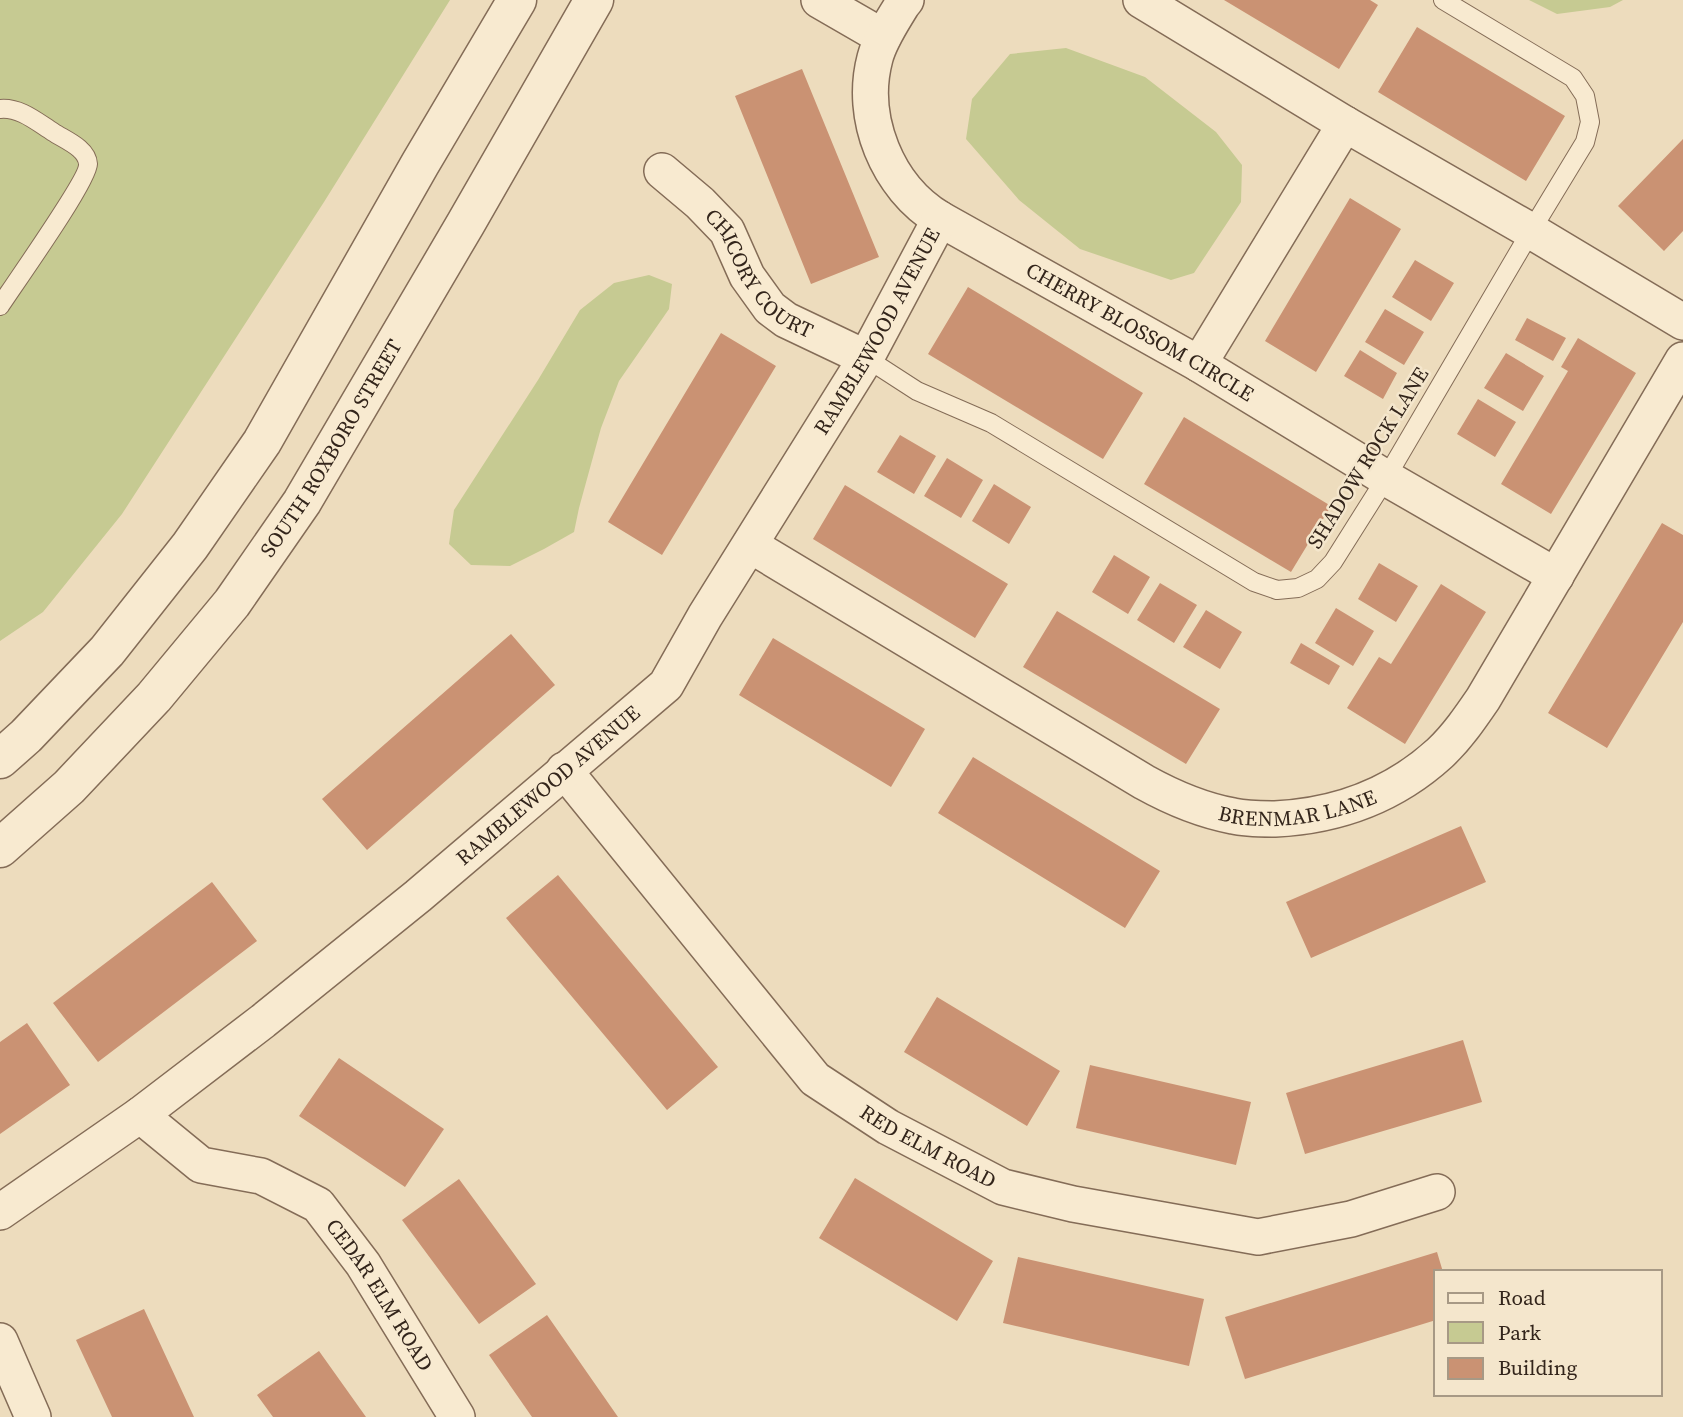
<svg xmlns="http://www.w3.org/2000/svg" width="1683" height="1417" viewBox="0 0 1683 1417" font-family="'Source Serif 4',serif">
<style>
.green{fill:#c6ca92}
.building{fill:#ca9273}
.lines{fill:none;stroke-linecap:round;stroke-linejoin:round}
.service-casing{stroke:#846c57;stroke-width:20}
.minor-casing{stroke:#846c57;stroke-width:38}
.tertiary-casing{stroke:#846c57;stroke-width:41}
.service{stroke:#f8ead0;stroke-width:18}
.minor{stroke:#f8ead0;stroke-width:35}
.tertiary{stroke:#f8ead0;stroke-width:38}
.labels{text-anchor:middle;stroke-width:5;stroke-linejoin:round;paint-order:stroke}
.street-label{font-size:21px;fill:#33251b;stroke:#f4e6cc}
</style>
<rect width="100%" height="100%" fill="#eddcbd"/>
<path class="green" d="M0,0H450L324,202L122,514L43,612L0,641Z
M1529,0H1623L1610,7L1557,14Z
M1066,48L1145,77L1216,132L1242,165L1241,202L1194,273L1171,280L1080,249L1019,200L966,139L972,99L1010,54Z
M649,275L672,284L669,309L619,381L601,428L579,508L574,532L544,549L510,566L471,565L449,544L454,510L538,380L580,310L614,283Z"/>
<path class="building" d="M1224,0H1370L1378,5L1339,69Z
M1417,27L1565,116L1526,181L1378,92Z
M802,69L879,257L811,284L735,96Z
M1683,139V231L1664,251L1618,206Z
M1350,198L1401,229L1316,372L1265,341Z
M1415,260L1454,283L1431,321L1392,297Z
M968,287L1143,393L1103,459L928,354Z
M1385,309L1424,332L1404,365L1365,342Z
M1527,318L1566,338L1553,361L1515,340Z
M721,333L776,366L662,555L608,522Z
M1578,338L1636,373L1551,514L1501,484L1568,371L1561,367Z
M1360,350L1397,373L1383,399L1344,376Z
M1506,353L1544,376L1523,411L1484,388Z
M1478,399L1516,422L1495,457L1457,434Z
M1184,417L1331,506L1291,572L1144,484Z
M900,435L936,456L914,494L877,472Z
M947,458L983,480L961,518L924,496Z
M994,484L1031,507L1009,544L972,521Z
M845,485L1008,584L975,638L813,539Z
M1662,523L1683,535V622L1607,748L1548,713Z
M1114,555L1150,577L1128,614L1092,592Z
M1379,563L1418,586L1396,622L1358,599Z
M1160,583L1197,605L1174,643L1137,620Z
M1441,584L1486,612L1405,744L1347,708L1379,657L1391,664Z
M1336,608L1374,631L1353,666L1315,643Z
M1206,610L1242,632L1220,669L1183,647Z
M1057,611L1220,709L1186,764L1023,667Z
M511,634L555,685L367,850L322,799Z
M773,638L925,729L891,787L739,695Z
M1301,643L1340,666L1329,685L1290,663Z
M973,757L1160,871L1125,928L938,813Z
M1461,826L1486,882L1311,958L1286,902Z
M558,875L718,1067L667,1110L506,918Z
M212,882L257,941L98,1062L53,1003Z
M937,997L1060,1071L1027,1126L904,1052Z
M27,1023L70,1085L0,1134V1042Z
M1463,1040L1482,1102L1305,1154L1286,1093Z
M339,1058L444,1129L405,1187L299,1116Z
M1090,1065L1251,1102L1236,1165L1076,1128Z
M855,1178L993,1261L957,1321L819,1238Z
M459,1179L536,1284L479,1324L402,1220Z
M1437,1252L1443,1272H1436V1320L1245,1379L1225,1317Z
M1018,1257L1204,1299L1189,1366L1003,1323Z
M144,1309L194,1417H112L76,1340Z
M547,1315L618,1417H532L489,1355Z
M319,1351L366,1417H273L257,1395Z"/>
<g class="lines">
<g class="service-casing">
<path id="service" d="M0,109C20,107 37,122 53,132C65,140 87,148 88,164C89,179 13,286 0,306
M866,358L917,391L991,423L1254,582L1277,590L1298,588L1317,579L1333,562L1386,478L1531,231L1585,142L1590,122L1585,96L1573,78L1443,0"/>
</g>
<g class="minor-casing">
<g id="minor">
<path d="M819,0L883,37"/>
<path id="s1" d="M906,0L902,5C892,22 880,39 875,58C859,118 887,187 940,219L1199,364L1386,478L1556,576"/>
<path d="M1141,0L1345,124L1531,231L1683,322"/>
<path id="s2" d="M662,171L700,203L727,231L747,276L770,308L786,320L866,358"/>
<path d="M1199,364L1345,124"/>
<path id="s3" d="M750,545L1144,782C1171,797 1201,810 1233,816C1246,819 1261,819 1275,819C1337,816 1394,795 1440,753C1457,737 1470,718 1483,699L1683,360"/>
<path id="s4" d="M564,770L815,1079L888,1127L1003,1187L1073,1204L1258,1237L1351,1219L1437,1192"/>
<path id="s5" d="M140,1115L201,1165L261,1176L318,1205L363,1264L457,1417"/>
<path id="s6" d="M0,1212L140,1115L263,1021L418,896L666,685L705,616L866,358L940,219"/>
<path d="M0,1341L33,1417"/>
</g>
</g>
<g class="tertiary-casing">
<g id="tertiary">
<path d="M0,759L26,736L107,651L190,546L262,442L420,164L517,0"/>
<path id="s7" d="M0,848L69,787L154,697L232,603L302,502L466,223L594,0"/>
</g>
</g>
<use href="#service" class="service"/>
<use href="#minor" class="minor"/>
<use href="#tertiary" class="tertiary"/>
</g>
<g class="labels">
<g class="street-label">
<text dy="7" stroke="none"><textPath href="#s2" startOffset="144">CHICORY COURT</textPath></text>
<text dy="7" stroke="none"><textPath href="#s6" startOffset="1262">RAMBLEWOOD AVENUE</textPath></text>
<text dy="7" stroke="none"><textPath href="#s1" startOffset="481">CHERRY BLOSSOM CIRCLE</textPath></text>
<text dy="7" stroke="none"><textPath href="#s7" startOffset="522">SOUTH ROXBORO STREET</textPath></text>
<text transform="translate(1368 458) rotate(-58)" y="7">SHADOW ROCK LANE</text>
<text dy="7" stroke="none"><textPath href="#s6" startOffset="695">RAMBLEWOOD AVENUE</textPath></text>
<text dy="7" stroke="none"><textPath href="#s3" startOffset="621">BRENMAR LANE</textPath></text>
<text dy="7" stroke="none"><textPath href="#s4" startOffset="530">RED ELM ROAD</textPath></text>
<text dy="7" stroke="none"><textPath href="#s5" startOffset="313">CEDAR ELM ROAD</textPath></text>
</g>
</g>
<rect x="1434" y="1270" width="228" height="126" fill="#f4e6cc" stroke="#a79985" stroke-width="2"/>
<rect x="1448" y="1293" width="35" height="10" fill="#f8ead0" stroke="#a79985" stroke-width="2"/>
<text x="1498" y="1305" font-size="21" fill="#33251b">Road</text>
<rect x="1448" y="1322" width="35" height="21" fill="#c6ca92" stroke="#a79985" stroke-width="2"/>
<text x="1498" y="1340" font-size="21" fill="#33251b">Park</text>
<rect x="1448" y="1358" width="35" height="21" fill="#ca9273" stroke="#a79985" stroke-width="2"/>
<text x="1498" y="1375" font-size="21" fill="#33251b">Building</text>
</svg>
